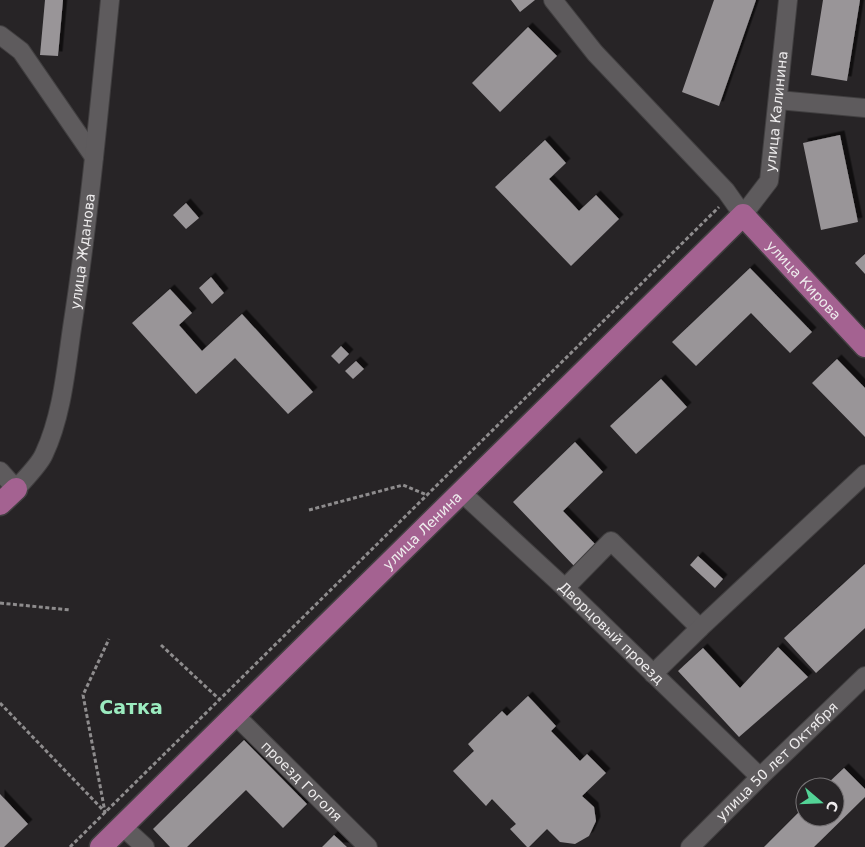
<svg xmlns="http://www.w3.org/2000/svg" width="865" height="847" viewBox="0 0 865 847" font-family="'DejaVu Sans',sans-serif">
<style>
.building{fill:#999598;filter:url(#shadow)}
.lines{fill:none;stroke-linecap:round;stroke-linejoin:round}
.minor-casing{stroke:#413f40;stroke-width:20}
.major-casing{stroke:#413f40;stroke-width:25}
.path{stroke:#8e8c8d;stroke-width:3;stroke-dasharray:4 2.5;stroke-linecap:butt}
.minor{stroke:#5e5b5d;stroke-width:18}
.major{stroke:#a46291;stroke-width:22}
.labels{text-anchor:middle;stroke-width:5;stroke-linejoin:round;paint-order:stroke}
.street-label{font-size:14px;fill:#eeeced;stroke:#272426}
.district-label{font-size:19px;font-weight:bold;fill:#9bebbf;stroke:#272426}
</style>
<defs>
<filter id="shadow"><feDropShadow dx="4.5" dy="-4.5" stdDeviation="0" flood-color="#0009"/></filter>
</defs>
<rect width="100%" height="100%" fill="#272426"/>
<path class="building" d="M45,0H63L58,56L40,55Z
M511,0H535L520,12Z
M714,0H756L719,106L682,92Z
M823,0H860L847,81L811,75Z
M528,27L557,56L500,112L472,83Z
M840,135L858,222L821,230L803,143Z
M545,140L566,163L549,179L579,211L596,195L619,219L571,266L495,187Z
M186,203L199,218L186,229L173,215Z
M865,254V274L855,263Z
M750,268L812,332L790,353L751,313L696,366L672,342Z
M211,277L224,293L212,304L199,288Z
M170,289L192,313L179,325L202,351L242,314L313,392L288,414L235,358L196,394L132,323Z
M341,346L349,354L339,364L331,356Z
M837,359L865,388V437L812,383Z
M356,361L364,369L353,379L345,371Z
M661,379L687,407L636,454L610,426Z
M575,442L603,472L563,511L597,546L575,567L513,502Z
M698,556L723,579L715,588L690,565Z
M865,564V628L816,673L784,638Z
M778,647L808,677L739,737L678,671L703,648L740,688Z
M528,696L556,726L551,731L580,761L587,754L606,773L582,796L594,807L596,821L589,836L575,844L560,842L547,829L529,847H527L510,829L516,824L492,799L486,806L453,771L474,751L468,744L502,711L507,716Z
M244,740L307,804L283,828L246,790L187,847H170L153,829Z
M844,768L865,789V797L814,847H764L805,806V817H835V787H824Z
M0,794L28,824L4,847H0Z
M334,835L347,847H322Z"/>
<g class="lines">
<g class="minor-casing">
<g id="minor">
<path id="s1" d="M553,0L595,53L726,191L743,215L769,181L788,0"/>
<path d="M0,35L21,51L94,157"/>
<path d="M778,100L865,108"/>
<path id="s2" d="M0,471L16,489C24,480 40,464 44,454C62,416 66,369 72,328C89,219 99,110 110,0"/>
<path id="s3" d="M461,492L565,588L760,777"/>
<path d="M565,588L611,541L700,628"/>
<path d="M653,674L700,628L865,474"/>
<path id="s4" d="M235,715L368,847"/>
<path d="M122,826L145,847"/>
<path id="s5" d="M690,847L760,777L865,676"/>
</g>
</g>
<g class="major-casing">
<g id="major">
<path d="M0,504L16,489"/>
<path id="s6" d="M101,847L743,215L865,346"/>
</g>
</g>
<path class="path" d="M309,510L403,485L427,495
M0,603L70,610
M161,645L219,699
M0,703L105,812L83,695L109,639
M70,847L719,207"/>
<use href="#minor" class="minor"/>
<use href="#major" class="major"/>
</g>
<g class="labels">
<g class="street-label">
<text dy="5" stroke="none"><textPath href="#s1" startOffset="400">улица Калинина</textPath></text>
<text dy="5" stroke="none"><textPath href="#s2" startOffset="276">улица Жданова</textPath></text>
<text dy="5" stroke="none"><textPath href="#s6" startOffset="990">улица Кирова</textPath></text>
<text dy="5" stroke="none"><textPath href="#s6" startOffset="451">улица Ленина</textPath></text>
<text dy="5" stroke="none"><textPath href="#s3" startOffset="206">Дворцовый проезд</textPath></text>
<text dy="5" stroke="none"><textPath href="#s5" startOffset="122">улица 50 лет Октября</textPath></text>
<text dy="5" stroke="none"><textPath href="#s4" startOffset="94">проезд Гоголя</textPath></text>
</g>
<g class="district-label">
<text x="131" y="714">Сатка</text>
</g>
</g>
<g transform="translate(820 802) rotate(109)"><circle r="24" fill="#272426" stroke="#777476"/>
<path d="M0-4L9 19L0 12L-9 19Z" fill="#53d396"/>
<text y="-8" font-size="14" font-weight="bold" text-anchor="middle" fill="#eeeced">С</text>
</g>
</svg>
